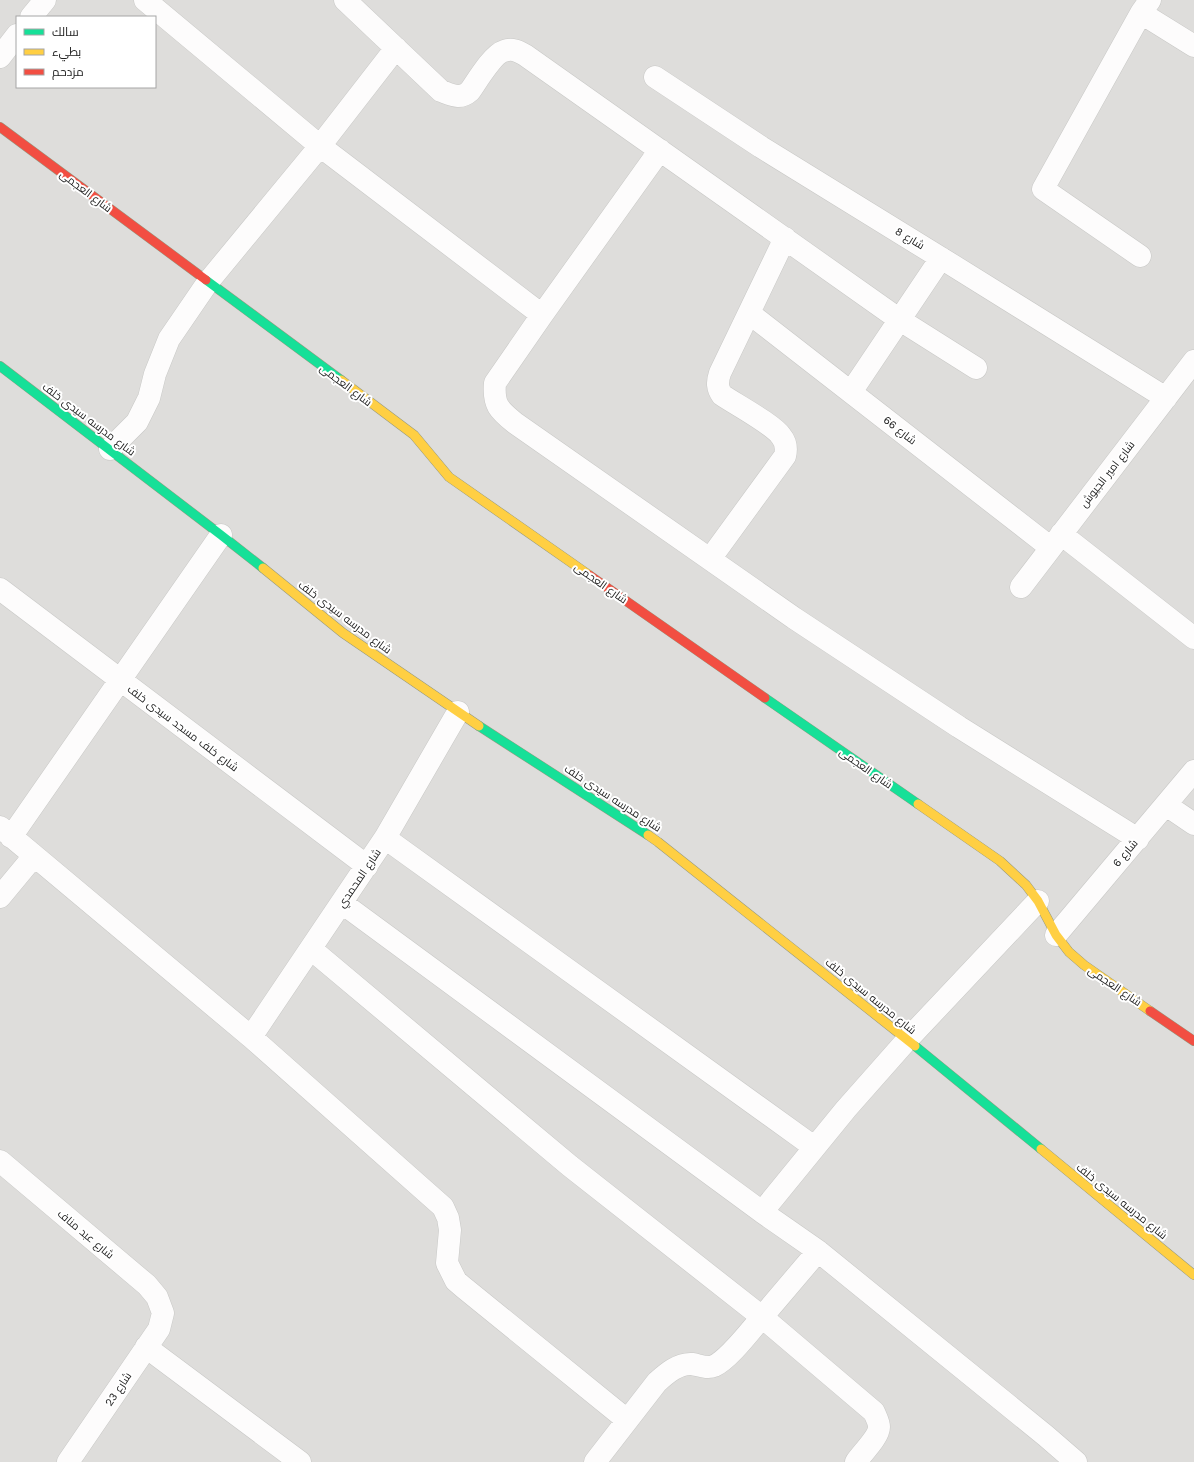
<svg xmlns="http://www.w3.org/2000/svg" width="1194" height="1462" viewBox="0 0 1194 1462" font-family="'Work Sans',Cairo,sans-serif">
<style>
.residential{fill:#dedddb;fill-rule:evenodd}
.lines{fill:none;stroke-linecap:round;stroke-linejoin:round}
.street-casing{stroke:#c8c8c6;stroke-width:23}
.fast-casing{stroke:#969a80;stroke-width:10}
.slow-casing{stroke:#969a80;stroke-width:10}
.jam-casing{stroke:#969a80;stroke-width:10}
.street{stroke:#fdfcfc;stroke-width:22}
.fast{stroke:#16e098;stroke-width:9}
.slow{stroke:#ffcf43;stroke-width:9}
.jam{stroke:#f24e42;stroke-width:9}
.labels{text-anchor:middle;stroke-width:4;stroke-linejoin:round;paint-order:stroke}
.street-label{font-size:11px;fill:#212121;stroke:#fff}
</style>
<rect width="100%" height="100%" fill="#efeeea"/>
<path class="residential" d="M0,0H1194V1462H0ZM17,17H155V87H17Z"/>
<g class="lines">
<g class="street-casing">
<path id="street" d="M145,0L320,146L542,315
M345,0L441,91C452,95 460,100 470,91C477,81 493,54 504,51C512,48 518,51 525,55L900,320L976,368
M1141,13L1194,46
M31,17L45,0
M0,57L17,35
M655,77L761,147L941,258L1166,398
M660,150L542,315L495,383C493,405 499,410 515,423L794,618L959,727L1138,839
M1140,256L1043,189L1141,13L1150,0
M749,313L1050,547
M851,392L941,258
M110,449L137,422L149,398L155,374L169,339L208,282L320,146L396,48
M1061,534L1194,638
M710,559L785,456C787,448 786,442 781,436C774,425 735,404 722,395C717,388 717,382 720,373L785,238
M1021,587L1194,361
M0,589L367,866
M1166,805L1194,824
M0,827L251,1037L443,1207L448,1218L450,1230L447,1263L456,1281L463,1287L627,1420
M11,837L221,535
M385,838L814,1147
M0,897L34,856
M342,903L762,1212L818,1251L1046,1436L1076,1462
M1056,935L1194,771
M311,949L570,1166L762,1317C750,1331 729,1359 714,1366C707,1369 699,1365 692,1364C678,1363 666,1374 657,1382L595,1462
M251,1037L385,838L458,712
M0,1161L147,1285L157,1297L163,1313L159,1329L68,1462
M762,1212L846,1109L907,1040L1038,901
M818,1251L762,1317L874,1412C876,1417 879,1422 879,1427C879,1437 862,1453 856,1462
M146,1347L300,1462"/>
</g>
<g class="fast-casing">
<path id="fast" d="M206,280L341,380
M0,366L221,535L263,568
M765,698L918,804
M479,726L648,835
M915,1046L1041,1149"/>
</g>
<g class="slow-casing">
<path id="slow" d="M341,380L414,435L449,477L589,575
M263,568L343,633L479,726
M918,804L1000,861L1026,885L1038,901L1056,935L1069,952L1084,965L1150,1011
M648,835L658,842L915,1046
M1041,1149L1194,1275"/>
</g>
<g class="jam-casing">
<path id="jam" d="M0,127L206,280
M589,575L765,698
M1150,1011L1194,1041"/>
</g>
<use href="#street" class="street"/>
<use href="#fast" class="fast"/>
<use href="#slow" class="slow"/>
<use href="#jam" class="jam"/>
</g>
<g class="labels">
<g class="street-label">
<text transform="translate(86 191) rotate(37)" y="4">شارع العجمى</text>
<text transform="translate(910 238) rotate(31)" y="4">شارع 8</text>
<text transform="translate(346 385) rotate(37)" y="4">شارع العجمى</text>
<text transform="translate(89 419) rotate(37)" y="4">شارع مدرسه سيدى خلف</text>
<text transform="translate(900 430) rotate(38)" y="4">شارع 66</text>
<text transform="translate(1107 474) rotate(-52)" y="4">شارع امير الجيوش</text>
<text transform="translate(601 583) rotate(35)" y="4">شارع العجمى</text>
<text transform="translate(345 617) rotate(37)" y="4">شارع مدرسه سيدى خلف</text>
<text transform="translate(183 728) rotate(37)" y="4">شارع خلف مسجد سيدى خلف</text>
<text transform="translate(866 768) rotate(35)" y="4">شارع العجمى</text>
<text transform="translate(613 798) rotate(33)" y="4">شارع مدرسه سيدى خلف</text>
<text transform="translate(1125 853) rotate(-50)" y="4">شارع 6</text>
<text transform="translate(359 878) rotate(-56)" y="4">شارع المحمدي</text>
<text transform="translate(1115 986) rotate(34)" y="4">شارع العجمى</text>
<text transform="translate(871 996) rotate(39)" y="4">شارع مدرسه سيدى خلف</text>
<text transform="translate(1122 1201) rotate(39)" y="4">شارع مدرسه سيدى خلف</text>
<text transform="translate(86 1234) rotate(40)" y="4">شارع عبد مناف</text>
<text transform="translate(118 1389) rotate(-56)" y="4">شارع 23</text>
</g>
</g>
<rect x="16" y="16" width="140" height="72" fill="#ffffff" stroke="#a6a6a6"/>
<rect x="24" y="29" width="20" height="6" fill="#16e098" stroke="#a6a6a6"/>
<text x="52" y="36" font-size="12" fill="#212121">سالك</text>
<rect x="24" y="49" width="20" height="6" fill="#ffcf43" stroke="#a6a6a6"/>
<text x="52" y="56" font-size="12" fill="#212121">بطيء</text>
<rect x="24" y="69" width="20" height="6" fill="#f24e42" stroke="#a6a6a6"/>
<text x="52" y="76" font-size="12" fill="#212121">مزدحم</text>
</svg>
